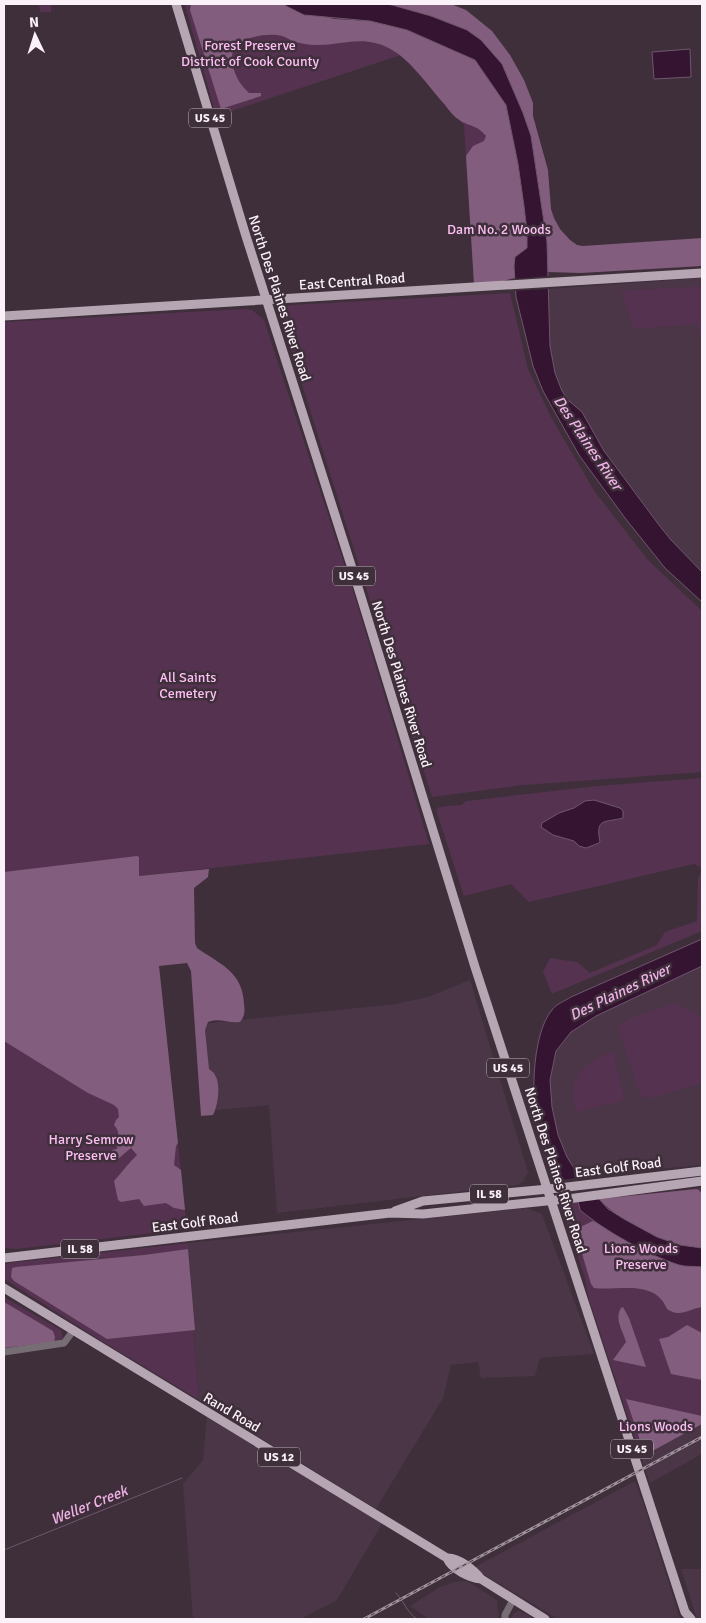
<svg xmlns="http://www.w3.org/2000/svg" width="706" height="1623" viewBox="0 0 706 1623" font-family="Signika,sans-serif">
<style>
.built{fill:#4a3647}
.green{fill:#553350}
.forest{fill:#835d7d}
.water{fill:#351431;stroke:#70566d}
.pier{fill:#3e2f3b}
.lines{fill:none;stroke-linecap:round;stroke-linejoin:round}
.stream{stroke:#70566d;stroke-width:1}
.minor{stroke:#766e74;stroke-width:7}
.major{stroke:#b6a6b3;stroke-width:9}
.rail-casing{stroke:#9f929c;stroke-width:3}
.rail{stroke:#3e2f3b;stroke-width:1;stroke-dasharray:4;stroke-linecap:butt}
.labels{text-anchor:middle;stroke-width:5;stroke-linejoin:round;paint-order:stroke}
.shield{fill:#3e2f3b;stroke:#c2b7c0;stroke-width:1}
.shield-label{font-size:12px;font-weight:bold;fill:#fbf1f9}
.park-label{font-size:14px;fill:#fdbff3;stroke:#3e2f3b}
.street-label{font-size:14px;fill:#fbf1f9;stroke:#3e2f3b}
.water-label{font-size:15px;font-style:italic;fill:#f0b2e6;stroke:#3e2f3b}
</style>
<rect width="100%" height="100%" fill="#3e2f3b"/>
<path class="built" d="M702,278V572L671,540L659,525L604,451L582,412L569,401L562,391L555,373L550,346L548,289Z
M702,966V1165L579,1176L567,1157L558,1135L552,1107L550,1080L556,1051L571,1032L596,1016Z
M470,980L528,1172L523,1182L517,1185L277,1213L269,1105L207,1111L201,1024L396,1004L428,997Z
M526,1208L542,1214L594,1354L540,1358L535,1376L481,1378L478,1362L451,1365L443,1398L376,1509L196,1398L199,1395L193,1330L195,1329L188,1243Z
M207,1416L383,1522L337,1600L301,1619H193L183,1484L203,1460Z
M702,1424V1454L650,1483L641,1457Z
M635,1481L646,1511L680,1619H558L473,1568Z
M681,1569H702V1619H697Z
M467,1581L497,1600L499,1619H429L410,1606L440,1587L455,1582Z
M518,1611L523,1612L534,1619H510L514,1613Z"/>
<path class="green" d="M39,4H51V12H40Z
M187,4H285L286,6L475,60L515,278L502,281L474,284L464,125L401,55L216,116L185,5Z
M702,286V342L697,324L634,329L621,291Z
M510,293L528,369L552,419L595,492L648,560L702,611V772L524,785L432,797L281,318L284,307L291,305Z
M245,309L252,310L264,320L355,597L429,844L139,876L4,887V322Z
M702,778V931L552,994L543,972L550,958L577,962L590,973L657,945L665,932L697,921L698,878L701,872L700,867L694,864L529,902L511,884L464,896L436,810L439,807L461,805L467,801L597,786Z
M159,966L187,1229L16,1249L4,1248V983Z
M674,1003L702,1017V1083L648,1099L639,1092L618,1028L628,1019Z
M613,1051L624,1096L622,1101L576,1112C566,1078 583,1062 613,1051Z
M702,1188V1424L641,1457L589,1299L584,1275L567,1223L565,1210L570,1202Z
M188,1243L195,1330H193L199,1396L196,1398L100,1340L4,1279V1265L9,1263Z
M4,1297L61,1330L63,1338L59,1341L4,1348Z"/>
<path class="forest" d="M191,4H285L286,6L334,19L370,21L407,30L475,60L506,105L518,164L524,206L527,232V248L515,257V278L502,281L474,284L466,156L473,146L484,141L486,136C477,124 468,127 458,119C453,116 449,110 445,105C425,83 406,50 375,43C355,38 335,46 315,45C308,45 299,43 292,41C289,39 286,37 282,36C265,32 230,38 232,60C233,73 240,85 249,93H261V96L221,109L190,10Z
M385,4H451L466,10L492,31L510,55L524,80L533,103V116L548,170L551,209L554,218L560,229L570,240L577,245L583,246L702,238V266L581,273L547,272V242L531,136L523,113L502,64L467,30L431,16Z
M137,856L139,857V876L209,869L208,877L194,888L195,943L197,948C220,964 243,972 244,1004C245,1011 245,1016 240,1022C229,1024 219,1017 208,1022L205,1030L209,1069C211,1071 214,1072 215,1075C221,1084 218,1106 213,1115L201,1116L191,971L187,963L159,966L178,1143L176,1146L174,1165L181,1170L185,1210L174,1208L166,1203L144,1206L139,1199L121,1202L118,1200L114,1181C122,1172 128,1164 137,1155L131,1148L119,1158L113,1157L111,1154L112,1150L117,1149C118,1141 121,1132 114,1125L116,1120L119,1117L118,1109L114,1105L88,1093L4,1041V872Z
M697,1189L702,1193V1248C695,1247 686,1247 679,1245C651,1237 619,1220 599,1199Z
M593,1221L645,1251L680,1265L702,1267V1307C689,1309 679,1318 667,1309C655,1279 619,1291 594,1288L591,1284L576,1233L578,1228Z
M188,1249L195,1330L107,1339L14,1281L11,1277L12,1268L16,1267L144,1255Z
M4,1302L53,1331L55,1337L54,1342L4,1348Z
M623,1307L629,1318L646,1367L613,1360L626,1342C623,1331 614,1319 621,1308Z
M687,1325L702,1333V1380L671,1374L659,1339L668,1337Z
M626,1399L702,1416V1424L645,1455Z"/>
<path class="water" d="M285,4H385L392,5L431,16L467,30L481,40L502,64L523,113L531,136L547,242L550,346L555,373L562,391L569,401L582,412L604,451L659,525L671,540L702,572V602L665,568L625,518L579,455L543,391L533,366L516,297L514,266L515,257L527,248V232L524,206L518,164L506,105L475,60L407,30L370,21L304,15L286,6Z
M690,49L691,77L654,79L652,52Z
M594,800L620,808L623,811V818C605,823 595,817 600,842L599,843L586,848L579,846L574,841L553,835L541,827L542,823L559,813L574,808L585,801Z
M702,939V966L596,1016L571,1032L556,1051L550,1080L552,1107L558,1135L567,1157L579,1176L599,1199L608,1209L624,1219L657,1237L680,1245L702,1248V1267C695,1266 686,1267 679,1265C648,1255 605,1231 580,1210C578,1193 563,1182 555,1167C550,1158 546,1149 542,1140C529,1111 531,1034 552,1010C556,1004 565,1001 571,997Z"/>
<path class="pier" d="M549,276V289L514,291L513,279Z
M583,1177L602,1199L578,1202L561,1180Z"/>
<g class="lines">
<path class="stream" d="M4,1550L182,1478
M396,1593C404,1601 407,1613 417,1619"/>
<path class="minor" d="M4,1352L64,1343L73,1331
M505,1619V1615L513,1600"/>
<path class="major" d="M176,4L245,233L358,587L475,967L685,1612L691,1619
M4,316L702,273
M395,1211L423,1201L559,1188L702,1171
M4,1258L390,1213L423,1214L575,1198L702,1181
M4,1288L447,1558C458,1557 474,1570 481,1579L545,1619
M447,1558C451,1569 470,1578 481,1579"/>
<g class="rail-casing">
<path id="rail" d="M364,1619L702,1437"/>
</g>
<use href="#rail" class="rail"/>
</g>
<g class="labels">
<g class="shield">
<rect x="189" y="108.5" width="42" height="19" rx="4"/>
<rect x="333" y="566.5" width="42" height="19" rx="4"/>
<rect x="487" y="1058.5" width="42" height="19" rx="4"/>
<rect x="470" y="1184.5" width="38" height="19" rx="4"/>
<rect x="61" y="1239.5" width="38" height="19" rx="4"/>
<rect x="611" y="1439.5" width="42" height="19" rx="4"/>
<rect x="258" y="1447.5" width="42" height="19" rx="4"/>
</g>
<g class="shield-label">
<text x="210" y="122">US 45</text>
<text x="354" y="580">US 45</text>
<text x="508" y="1072">US 45</text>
<text x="489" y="1198">IL 58</text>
<text x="80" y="1253">IL 58</text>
<text x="632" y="1453">US 45</text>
<text x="279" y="1461">US 12</text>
</g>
<g class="park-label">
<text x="250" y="50">Forest Preserve<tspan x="250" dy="16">District of Cook County</tspan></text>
<text x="499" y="234">Dam No. 2 Woods</text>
<text x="188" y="682">All Saints<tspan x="188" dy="16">Cemetery</tspan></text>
<text x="91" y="1144">Harry Semrow<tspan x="91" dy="16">Preserve</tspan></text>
<text x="641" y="1253">Lions Woods<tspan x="641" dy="16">Preserve</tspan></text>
<text x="656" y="1431">Lions Woods</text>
</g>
<g class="street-label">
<text transform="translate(352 281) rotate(-4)" y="5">East Central Road</text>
<text transform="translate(280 298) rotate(72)" y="5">North Des Plaines River Road</text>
<text transform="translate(402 684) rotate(73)" y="5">North Des Plaines River Road</text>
<text transform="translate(618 1167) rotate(-7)" y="5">East Golf Road</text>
<text transform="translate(556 1170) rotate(72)" y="5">North Des Plaines River Road</text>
<text transform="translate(195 1222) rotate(-7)" y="5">East Golf Road</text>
<text transform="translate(232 1412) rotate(31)" y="5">Rand Road</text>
</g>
<g class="water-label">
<text transform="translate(588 443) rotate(56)" y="5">Des Plaines River</text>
<text transform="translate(620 992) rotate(-26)" y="5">Des Plaines River</text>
<text transform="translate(89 1505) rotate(-22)" y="5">Weller Creek</text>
</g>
</g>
<rect width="706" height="1623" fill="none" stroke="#fbf1f9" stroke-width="10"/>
<g transform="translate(35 35) rotate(356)" stroke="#3e2f3b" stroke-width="4" paint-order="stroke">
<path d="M0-4L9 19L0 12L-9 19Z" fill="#fbf1f9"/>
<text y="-8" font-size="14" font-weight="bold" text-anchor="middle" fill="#fbf1f9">N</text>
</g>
</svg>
